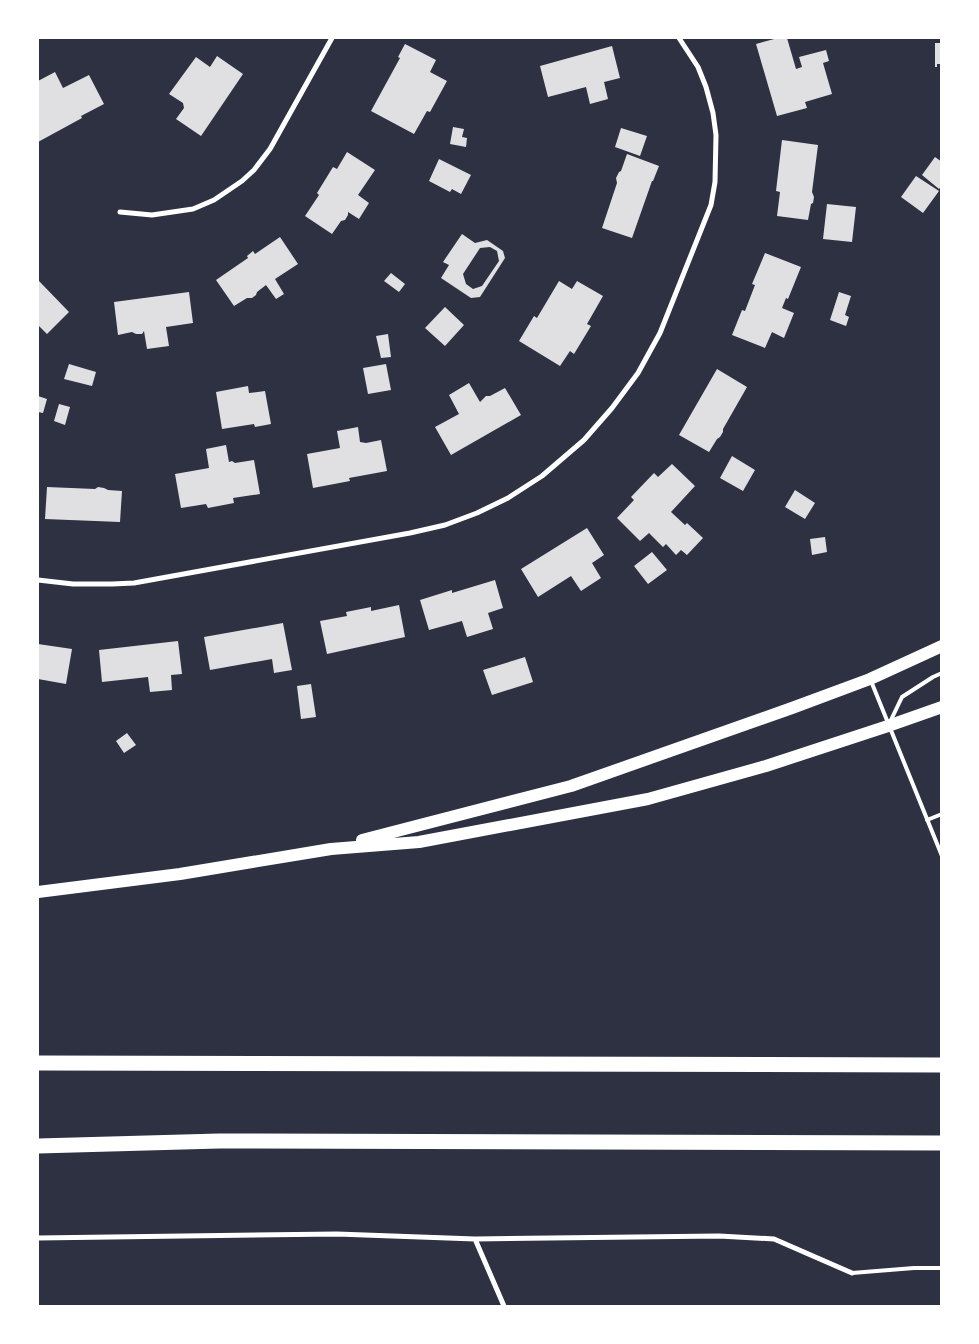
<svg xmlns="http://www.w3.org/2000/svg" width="979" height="1344" viewBox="0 0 979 1344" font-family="Rubik,sans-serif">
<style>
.building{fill:#e0e0e3;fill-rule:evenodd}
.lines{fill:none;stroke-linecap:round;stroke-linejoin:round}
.service{stroke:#fff;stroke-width:4}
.minor{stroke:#fff;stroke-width:5}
.primary{stroke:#fff;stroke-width:12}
.motorway{stroke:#fff;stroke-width:15}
</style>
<rect width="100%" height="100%" fill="#2d3142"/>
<path class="building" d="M778,38H787L796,69L802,67L799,57L826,50L829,61L823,63L832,94L805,102L807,108L777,116L756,44Z
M935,43H942V64H937V67H935Z
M405,44L436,60L430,72L447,81L430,112L427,111L414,134L371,111L400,58L398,57Z
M612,46L620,78L604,82L608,99L590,104L586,87L548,97L540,66Z
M217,56L243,74L201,136L176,119L184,108L183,103L169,94L196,57L210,67Z
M55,72L63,88L89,75L104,104L81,116L82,118L38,142V81Z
M453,127L464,129L462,137L467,138L466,147L450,144Z
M621,128L647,136L640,156L615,147Z
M782,140L818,145L812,192L814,197L813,203L811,204L808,220L777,216L780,192L776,191Z
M347,152L375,170L358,195L369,203L359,219L348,212V215L345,220L341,221L332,234L305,216L319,195L317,193L333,167L337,169Z
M627,154L659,166L653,181H652L632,238L602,228L617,183L616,178L619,172L621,171Z
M935,157L942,162V185L939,189L922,175Z
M439,159L471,175L461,194L452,189L450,192L429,181Z
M916,176L939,191L923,213L901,197Z
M827,204L856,207L852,242L823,239Z
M462,234L475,243L487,240L503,251L505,258L480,297L471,298L441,278L449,265L443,262ZM490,247L497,251L499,261L482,286L473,289L466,284L463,274L480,248Z
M280,237L298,264L275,279L284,294L276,299L266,285L257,292L256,295L252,298H247L234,306L216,280L248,258L247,256L253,251L255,254Z
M765,253L801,267L788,299L786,298L782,308L794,313L784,338L772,332L765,348L732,335L742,310L745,311L755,285L752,284Z
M391,273L405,284L399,292L384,281Z
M38,280L69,312L47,334L38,325Z
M559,281L572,289L577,281L603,296L587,324L591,326L574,354L570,351L560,366L519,341L534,316L537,318Z
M189,292L193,323L166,327L169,346L147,349L144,331L142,334H136L132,332L118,335L114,302Z
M839,292L851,296L845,315L849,317L846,326L830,320Z
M445,307L464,325L445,346L425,328Z
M388,334L391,357L381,358L376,336Z
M69,364L96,372L92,386L64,379Z
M386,364L391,390L368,394L363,368Z
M717,369L747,387L723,429V432L720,437L717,439L709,452L679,435Z
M469,383L480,402L486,396H490L505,388L521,415L451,455L435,427L459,414L449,395Z
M248,386L249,393L265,391L271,424L255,427L254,424L222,429L216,392Z
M38,396L47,399L43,413L38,412Z
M59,404L70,407L65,425L54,421Z
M358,427L360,442L366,443L381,440L387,471L349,478L350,481L313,488L307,454L340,448L337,431Z
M226,445L229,462L232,461L235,463L254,460L260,494L233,498L234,503L208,508L206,504L181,508L175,474L209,468L206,449Z
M732,456L755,470L743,491L720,478Z
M672,464L695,486L671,512L685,525L687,523L703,538L687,555L681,550L676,555L666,544L663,547L649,533L640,541L617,518L634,500L631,497L654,473L658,477Z
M47,487L95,489L98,487L104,488L108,490L122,491L120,522L45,519Z
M795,490L815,503L805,519L785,507Z
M587,528L604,555L592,563L601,578L581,591L571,576L538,597L521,569Z
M825,537L827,552L812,555L810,539Z
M652,552L667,570L648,584L634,566Z
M495,580L503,608L488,613L493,629L467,637L462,621L429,630L420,600L452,590V593Z
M399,605L405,637L327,654L320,621L347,616L346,612L371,607V611Z
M283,623L292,670L274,673L272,659L210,670L204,637Z
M178,641L182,674L171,675L172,690L150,692L148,677L102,682L99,650Z
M38,644L72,649L66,684L38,679Z
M525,657L533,682L492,695L483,670Z
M311,684L316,717L301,719L297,686Z
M127,733L136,745L124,753L116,741Z"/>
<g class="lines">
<path class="service" d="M871,681L942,856
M890,722L902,697L933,677L942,673
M927,820L942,814
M852,1273L914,1268H942"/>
<path class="minor" d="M120,212L152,215L193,209L214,200L242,181L254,170L270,149L332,38
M38,580L73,584H112L134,583L410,533L445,525L477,513L508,498L542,476L584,440L612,408L638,373L660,333L711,205L715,182L716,135L713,113L706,87L698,67L679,38
M38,1238L337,1234L475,1239L719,1236L774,1239L852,1273
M475,1239L504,1306"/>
<path class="primary" d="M362,840L571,786L792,708L870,679L942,646
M38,892L180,874L331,849L419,842L648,799L766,766L888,726L942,707"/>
<path class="motorway" d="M38,1063L942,1065
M38,1146L219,1141L942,1143"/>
</g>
<rect width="979" height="1344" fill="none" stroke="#ffffff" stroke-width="78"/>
</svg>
